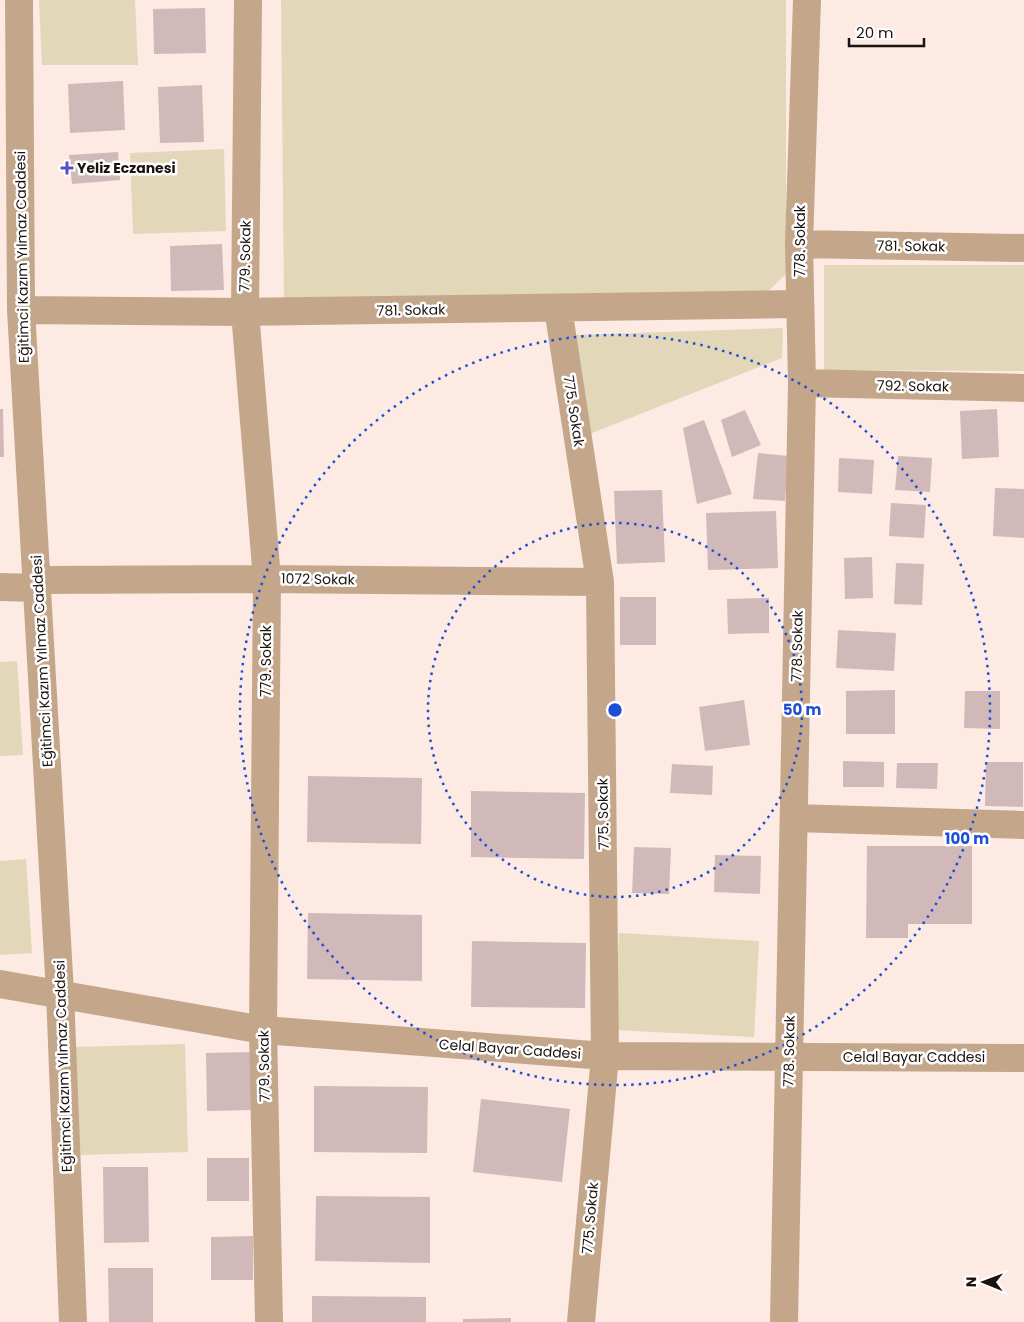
<svg xmlns="http://www.w3.org/2000/svg" width="1024" height="1322" viewBox="0 0 1024 1322" font-family="Poppins,sans-serif">
<style>
.green{fill:#e2d7b9}
.building{fill:#d1b9b9}
.lines{fill:none;stroke-linecap:round;stroke-linejoin:round}
.minor{stroke:#c4a78b;stroke-width:28}
.ring{fill:none;stroke:#1d4ed8;stroke-width:2.5;stroke-dasharray:2.5 5}
.poi-dot{fill:#584ec6;stroke:#fff;stroke-width:2}
.labels{text-anchor:middle;stroke-width:5;stroke-linejoin:round;paint-order:stroke}
.poi-label{font-size:14px;font-weight:bold;fill:#1b1310;stroke:#fff;text-anchor:start}
.street-label{font-size:14px;fill:#1b1310;stroke:#fff}
.centre{fill:#1d4ed8;stroke:#fff;stroke-width:2.5}
.ring-label{font-size:15px;text-anchor:middle;font-weight:bold;fill:#1d4ed8;stroke:#fff;stroke-width:5;stroke-linejoin:round;paint-order:stroke}
</style>
<rect width="100%" height="100%" fill="#fceae3"/>
<path class="green" d="M39,0H135L138,65H42Z
M281,0H786V274L765,294L284,299Z
M224,149L226,231L133,234L130,153Z
M824,265H1024V371L824,370Z
M783,328L782,358L587,435L574,335Z
M17,661L23,755L0,756V662Z
M26,859L32,953L0,955V861Z
M619,933L759,941L754,1037L614,1030Z
M185,1044L188,1152L79,1155L75,1047Z"/>
<path class="building" d="M205,8L206,53L154,54L153,9Z
M123,81L125,130L70,133L68,84Z
M202,85L204,142L160,143L158,87Z
M118,152L120,180L72,184L69,155Z
M222,244L224,290L171,291L170,246Z
M0,409H3L4,457H0Z
M997,409L999,457L962,459L960,411Z
M745,410L761,445L732,457L721,420Z
M704,420L732,494L697,504L683,428Z
M758,453L789,456L785,501L753,499Z
M898,456L932,458L930,492L895,490Z
M839,458L874,460L872,494L838,492Z
M995,488L1024,489V538L993,536Z
M662,490L665,562L617,564L614,491Z
M891,503L926,505L924,538L889,536Z
M776,511L778,568L708,570L706,513Z
M872,557L873,598L845,599L844,558Z
M896,563L924,564L922,605L894,604Z
M620,597H656V645H620Z
M769,598V633L728,634L727,599Z
M838,630L896,633L894,671L836,668Z
M895,690V734H846V691Z
M965,691H1000V729L964,728Z
M744,700L750,745L705,751L699,707Z
M843,761L884,762V787H843Z
M986,762H1023V807L985,806Z
M897,763H938L937,789L896,788Z
M672,764L713,766L712,795L670,793Z
M308,776L422,778L421,844L307,842Z
M471,791L585,793L584,859L471,857Z
M867,846H972V924H908V938H866Z
M634,847L671,848L669,894L632,893Z
M715,855L761,856L760,894L714,892Z
M308,913L422,915V981L307,979Z
M472,941L586,943L585,1008L471,1007Z
M252,1052L254,1110L207,1111L206,1053Z
M314,1086L428,1087L427,1153L314,1152Z
M481,1099L570,1109L562,1182L473,1172Z
M207,1158H249V1201H207Z
M103,1167H148L149,1242L104,1243Z
M316,1196L430,1197V1263L315,1261Z
M253,1236V1280H211V1237Z
M108,1268H153V1322H109Z
M312,1296L426,1297V1322H312Z
M511,1318V1322H463V1319Z"/>
<g class="lines">
<path class="minor" d="M19,0L21,310L60,993L73,1322
M248,0L245,312L267,579L263,1030L269,1322
M799,244L1024,248
M558,308L600,582L605,1056L581,1322
M21,310L245,312L800,304
M802,383L1024,388
M37,580L267,579L600,582
M0,587L38,588
M794,818L1024,825
M0,984L263,1030L605,1056L1024,1058
M784,1322L802,383L799,244L807,0"/>
</g>
<g class="ring">
<circle cx="615" cy="710" r="187"/>
<circle cx="615" cy="710" r="375"/>
</g>
<path class="poi-dot" d="M64.5 160.5h5v5h5v5h-5v5h-5v-5h-5v-5h5z"/>
<g class="labels">
<g class="poi-label">
<text x="77" y="173">Yeliz Eczanesi</text>
</g>
<g class="street-label">
<text transform="translate(800 241) rotate(-90)" y="5">778. Sokak</text>
<text transform="translate(911 246) rotate(1)" y="5">781. Sokak</text>
<text transform="translate(245 256) rotate(-89)" y="5">779. Sokak</text>
<text transform="translate(22 257) rotate(-91)" y="5">Eğitimci Kazım Yılmaz Caddesi</text>
<text transform="translate(411 310) rotate(-1)" y="5">781. Sokak</text>
<text transform="translate(913 386) rotate(1)" y="5">792. Sokak</text>
<text transform="translate(574 411) rotate(81)" y="5">775. Sokak</text>
<text transform="translate(318 579) rotate(1)" y="5">1072 Sokak</text>
<text transform="translate(797 646) rotate(-89)" y="5">778. Sokak</text>
<text transform="translate(42 661) rotate(-93)" y="5">Eğitimci Kazım Yılmaz Caddesi</text>
<text transform="translate(266 661) rotate(-90)" y="5">779. Sokak</text>
<text transform="translate(603 814) rotate(-91)" y="5">775. Sokak</text>
<text transform="translate(510 1049) rotate(4)" y="5">Celal Bayar Caddesi</text>
<text transform="translate(789 1051) rotate(-89)" y="5">778. Sokak</text>
<text x="914" y="1062">Celal Bayar Caddesi</text>
<text transform="translate(63 1066) rotate(-92)" y="5">Eğitimci Kazım Yılmaz Caddesi</text>
<text transform="translate(264 1066) rotate(-91)" y="5">779. Sokak</text>
<text transform="translate(590 1218) rotate(-85)" y="5">775. Sokak</text>
</g>
</g>
<circle cx="615" cy="710" r="8" class="centre"/>
<g class="ring-label">
<text x="802" y="715">50 m</text>
<text x="967" y="844">100 m</text>
</g>
<g transform="translate(984 1282) rotate(271)" stroke="#ffffff" stroke-width="4" paint-order="stroke">
<path d="M0-4L9 19L0 12L-9 19Z" fill="#1b1310"/>
<text y="-8" font-size="14" font-weight="bold" text-anchor="middle" fill="#1b1310">N</text>
</g>
<path d="M849 38v8h75v-8" fill="none" stroke="#1b1310" stroke-width="2.5"/>
<text x="856" y="38" font-size="15" fill="#1b1310" stroke="#ffffff" stroke-width="4" paint-order="stroke">20 m</text>
</svg>
